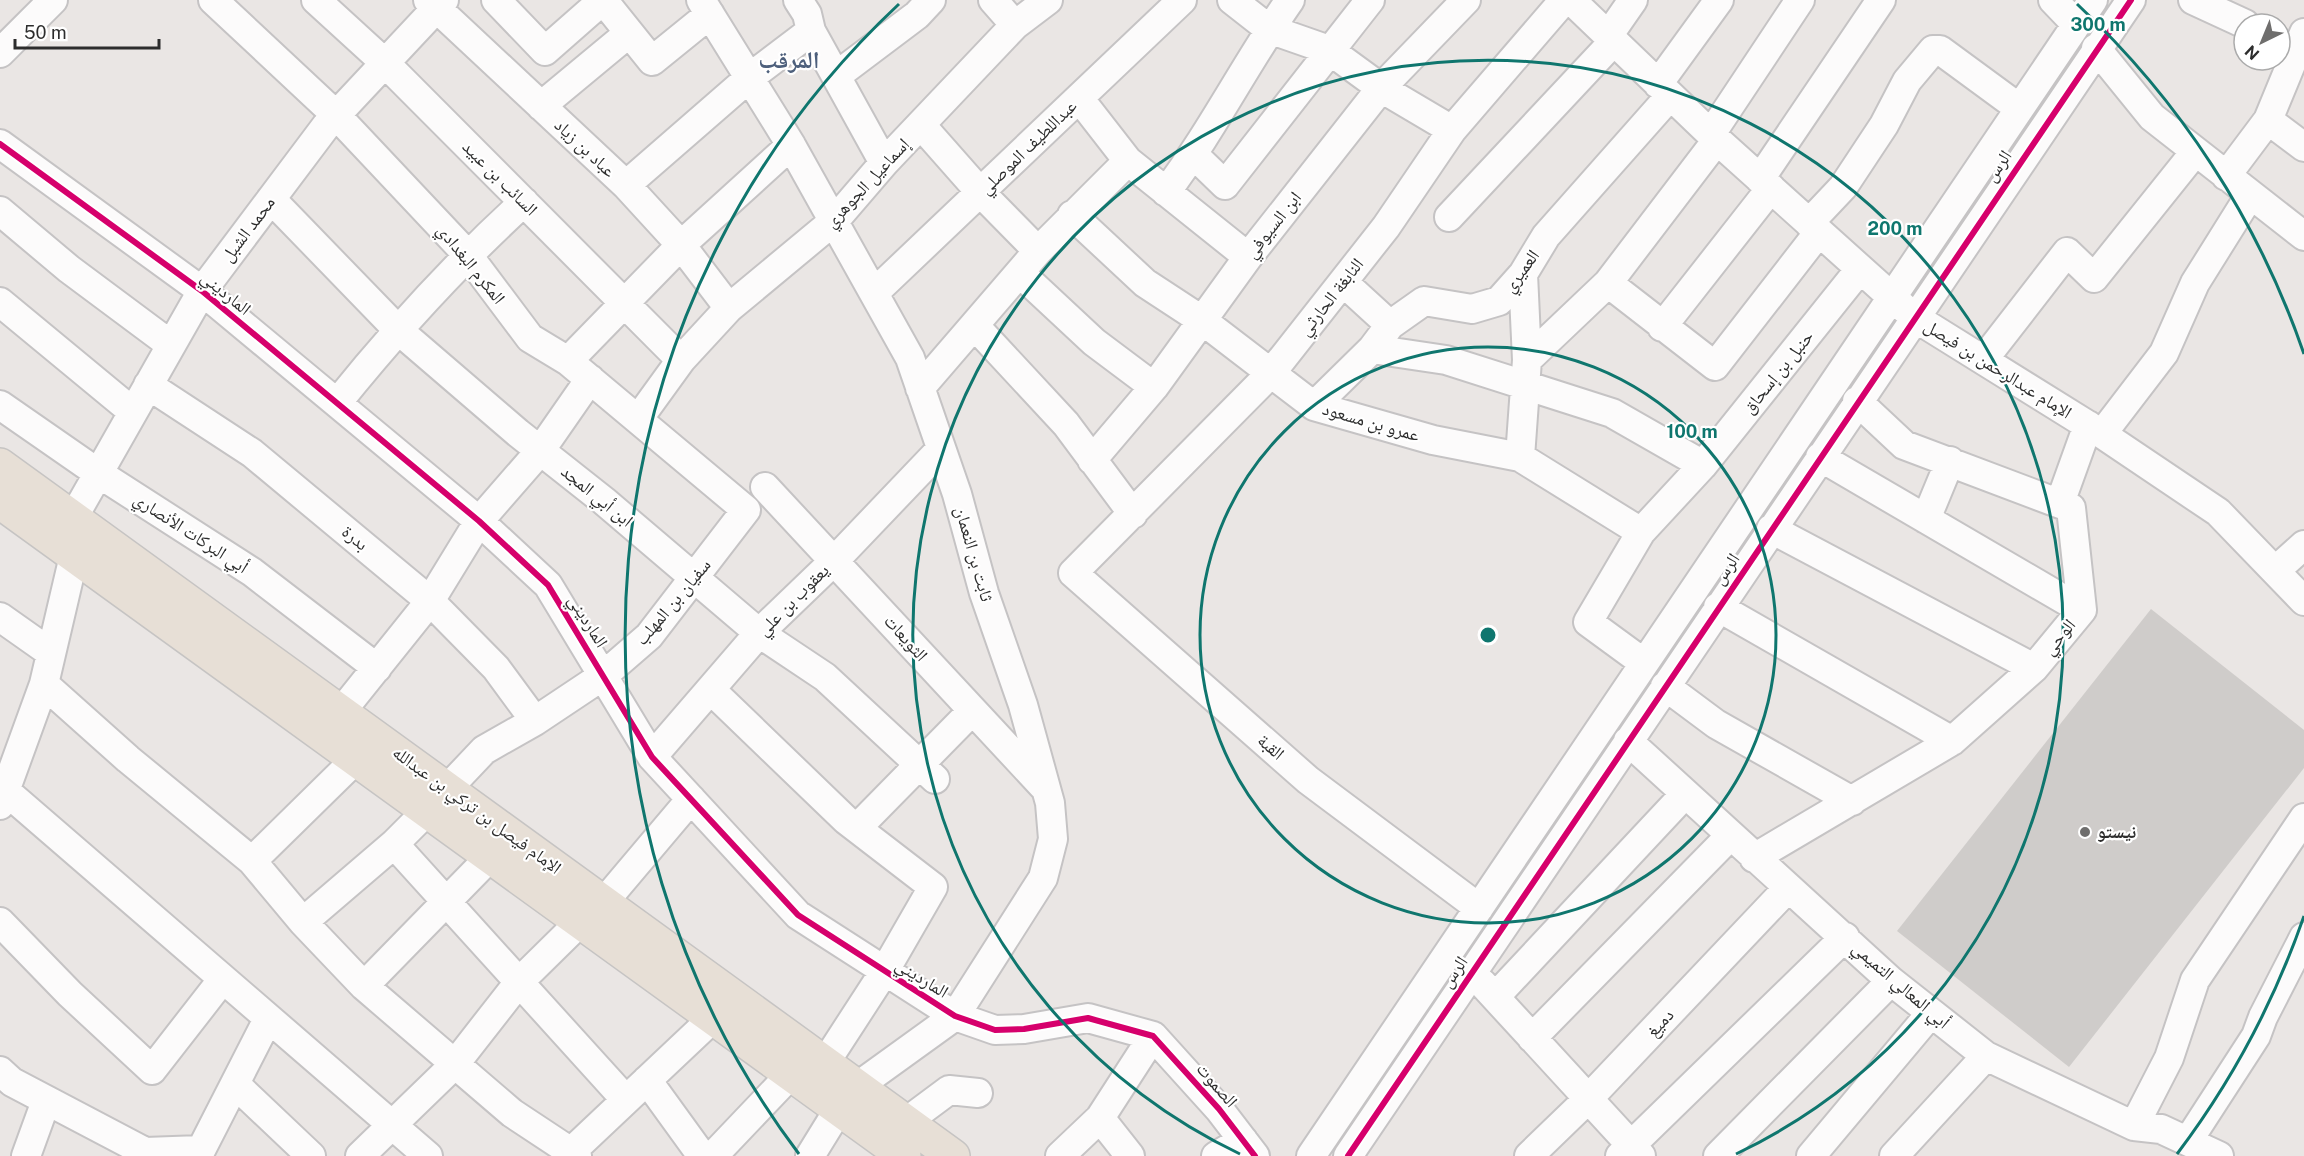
<svg xmlns="http://www.w3.org/2000/svg" width="2304" height="1156" viewBox="0 0 2304 1156" font-family="'Public Sans','Noto Naskh Arabic',sans-serif">
<style>
.building{fill:#cfccca}
.lines{fill:none;stroke-linecap:round;stroke-linejoin:round}
.minor-casing{stroke:#c5c3c4;stroke-width:32}
.major-casing{stroke:#c6c4c3;stroke-width:36}
.minor{stroke:#fcfbfb;stroke-width:28}
.major{stroke:#e7dfd6;stroke-width:33}
.cycleway-casing{stroke:#fff;stroke-width:10}
.cycleway{stroke:#d6006c;stroke-width:6}
.ring{fill:none;stroke:#0f766e;stroke-width:3}
.poi-dot{fill:#6f6e6d;stroke:#fff;stroke-width:2}
.labels{text-anchor:middle;stroke-width:4.5;stroke-linejoin:round;paint-order:stroke}
.street-label{font-size:18px;fill:#2d2d2d;stroke:#fff}
.poi-label{font-size:18px;font-weight:bold;fill:#2d2d2d;stroke:#fff;text-anchor:start}
.district-label{font-size:24px;font-weight:bold;fill:#4e607c;stroke:#fff}
.centre{fill:#0f766e;stroke:#fff;stroke-width:3}
.ring-label{font-size:18px;text-anchor:middle;font-weight:bold;fill:#0f766e;stroke:#fff;stroke-width:4.5;stroke-linejoin:round;paint-order:stroke}
</style>
<rect width="100%" height="100%" fill="#eae6e4"/>
<path class="building" d="M2151,609L2304,730V768L2069,1067L1897,931Z"/>
<g class="lines">
<g class="minor-casing">
<path id="minor" d="M213,0L336,115L467,254L530,338L568,361L746,510L649,636L604,675L535,721L484,750L447,789
M316,0L385,63L681,360
M428,0L626,185L681,245L729,308
M496,0L545,51L603,0
M603,0L652,61L710,14
M701,0L791,145L910,358L957,494L984,593L1023,705L1050,803L1053,839L1043,878L955,1016L858,1086
M798,0L807,14L811,31L884,163
M993,0L1015,25
M1232,0L1269,29L1329,50L1381,88L1452,130
M1571,0L1717,140L1914,317L2102,434L2218,512L2304,601
M2053,0L2076,24
M2193,0L2245,24
M1608,36L1633,0
M2096,48L2152,117L2304,236
M0,53L53,0
M836,76L917,15L931,0
M1658,84L1719,0
M1079,98L1128,161L1248,257
M541,106L629,33
M2268,120L2304,147
M921,125L981,193L1038,251
M1711,134L1800,0
M0,144L202,291L479,521L548,585L652,757L798,915L955,1016L995,1030L1024,1029L1088,1018L1153,1036L1219,1109L1255,1156
M1194,155L1225,185L1370,0
M2226,176L2268,120L2304,33
M1760,179L1881,0
M626,185L749,78L811,31
M1166,192C1212,131 1246,63 1290,0
M271,199L397,329L518,433L604,501L759,633L825,677L935,779
M0,211L69,269L171,345
M1072,215L1145,283L1203,321L1314,406L1433,440L1520,457L1641,532
M1449,217L1614,41
M1809,223L1843,187L1884,125L1907,81L1933,50H1940L2019,108
M1020,273L1094,342L1154,387
M1343,282L1390,325
M1608,283L1715,366L1819,232
M874,293L1182,0
M0,302L133,412
M975,326L1066,424L1133,514
M1662,327L1771,188
M1372,349L1446,360L1612,413L1703,465
M1984,359L2067,252L2094,278L2195,152
M1527,360L1608,283L1717,140
M568,361L681,245L791,145
M148,385L252,453L430,601L496,668L535,721
M920,388L1038,251L1128,161
M337,403C395,331 455,265 524,202
M0,405L98,473L252,572L377,668
M1314,406L1372,349L1390,325L1424,301L1472,309L1499,301L1523,274L1546,236L1670,96
M639,418L681,360L729,308L835,220L884,163L1015,25L1048,0
M2102,434L2164,353L2195,283L2250,195
M1520,457L1527,360L1523,274
M1820,457L2082,610
M1092,460L1154,387L1248,257L1381,88L1466,0
M765,487L1043,786
M2060,503L2088,425
M73,518L202,291L326,126L444,0
M1926,519L1950,461
M1771,529L2034,668
M2275,571L2304,545
M1718,607L1952,741
M0,617L51,653
M1644,663L1588,622L1641,532L1703,465L1860,269
M44,684L128,759L252,861L303,922L364,986L512,1113L577,1156
M1665,686L1716,724L1852,801
M711,690L846,820L933,887L884,972L825,1063
M341,712L430,601L479,521L540,451L590,379
M1628,741L1891,981L1986,1056L2134,1126L2161,1129L2219,1156
M652,757L759,633L835,560L941,449
M0,786L428,1156
M0,805L44,684L74,556
M857,828L972,711
M394,844L626,1100
M1754,858L1952,741L2034,668L2082,610L2071,508L1904,445L1857,401
M252,861L356,759
M604,902L691,799
M1479,908L1308,780L1073,573L1271,373L1386,227L1452,130L1564,0
M0,922L70,994L152,1070L222,980
M303,922L394,844L427,811
M1482,983L1641,1156
M364,986L490,857
M1495,997L1685,794
M1532,1038L1730,836
M0,1071L12,1082L145,1152L201,1150L268,1019
M647,1080L702,1156
M235,1084L311,1156
M1100,1118L1130,1156
M906,1122L949,1090L978,1093
M2134,1126L2169,1058L2195,980L2304,818
M2188,1141L2256,1036L2263,1017L2304,937
M571,1152L713,1018
M26,1156L46,1101
M360,1156L455,1064L519,982L580,922
M713,1156L791,1074
M810,1156L839,1109
M1060,1156L1100,1118L1153,1036
M1216,1156L1243,1140
M1311,1156L2093,0
M1348,1156L2131,0
M1529,1156L1588,1099L1788,888
M1620,1156L1845,937
M1718,1156L1891,981
M1811,1156L1931,1013
M1894,1156L1986,1056"/>
</g>
<g class="major-casing">
<path id="major" d="M0,465L953,1156
M0,502L904,1156"/>
</g>
<use href="#minor" class="minor"/>
<use href="#major" class="major"/>
<g class="cycleway-casing">
<path id="cycleway" d="M0,144L202,291L479,521L548,585L652,757L798,915L955,1016L995,1030L1024,1029L1088,1018L1153,1036L1219,1109L1255,1156
M1348,1156L2131,0"/>
</g>
<use href="#cycleway" class="cycleway"/>
</g>
<g class="ring">
<circle cx="1488" cy="635" r="288"/>
<path d="M1240 1154A575 575 0 1 1 1736 1154"/>
<path d="M2304 916A863 863 0 0 1 2177 1154M799 1154A863 863 0 0 1 899 4M2077 4A863 863 0 0 1 2304 354"/>
</g>
<circle class="poi-dot" cx="2085" cy="832" r="6"/>
<g class="labels">
<g class="street-label">
<text transform="translate(1028 147) rotate(-44)" y="6">عبداللطيف الموصلي</text>
<text transform="translate(585 148) rotate(43)" y="6">عباد بن زياد</text>
<text transform="translate(1998 166) rotate(-56)" y="6">الرس</text>
<text transform="translate(500 178) rotate(45)" y="6">السائب بن عبيد</text>
<text transform="translate(867 183) rotate(-47)" y="6">إسماعيل الجوهري</text>
<text transform="translate(1273 225) rotate(-52)" y="6">ابن السيوفي</text>
<text transform="translate(248 229) rotate(-53)" y="6">محمد الشبل</text>
<text transform="translate(471 264) rotate(51)" y="6">المكرم البغدادي</text>
<text transform="translate(1521 271) rotate(-54)" y="6">العميري</text>
<text transform="translate(226 293) rotate(39)" y="6">المارديني</text>
<text transform="translate(1331 297) rotate(-52)" y="6">النابغة الحارثي</text>
<text transform="translate(1998 369) rotate(32)" y="6">الإمام عبدالرحمن بن فيصل</text>
<text transform="translate(1778 372) rotate(-51)" y="6">حنبل بن إسحاق</text>
<text transform="translate(1371 422) rotate(16)" y="6">عمرو بن مسعود</text>
<text transform="translate(597 496) rotate(39)" y="6">ابن أبي المجد</text>
<text transform="translate(191 533) rotate(33)" y="6">أبي البركات الأنصاري</text>
<text transform="translate(355 538) rotate(40)" y="6">بدرة</text>
<text transform="translate(974 554) rotate(74)" y="6">ثابت بن النعمان</text>
<text transform="translate(1726 569) rotate(-56)" y="6">الرس</text>
<text transform="translate(793 600) rotate(-45)" y="6">يعقوب بن علي</text>
<text transform="translate(673 602) rotate(-50)" y="6">سفيان بن المهلب</text>
<text transform="translate(588 621) rotate(58)" y="6">المارديني</text>
<text transform="translate(2059 637) rotate(-51)" y="6">الوحي</text>
<text transform="translate(906 638) rotate(48)" y="6">الثويعات</text>
<text transform="translate(1271 747) rotate(41)" y="6">القبة</text>
<text transform="translate(477 810) rotate(36)" y="6">الإمام فيصل بن تركي بن عبدالله</text>
<text transform="translate(1454 972) rotate(-56)" y="6">الرس</text>
<text transform="translate(922 978) rotate(32)" y="6">المارديني</text>
<text transform="translate(1901 985) rotate(41)" y="6">أبي المعالي التميمي</text>
<text transform="translate(1660 1023) rotate(-47)" y="6">دميغ</text>
<text transform="translate(1217 1085) rotate(49)" y="6">الصموت</text>
</g>
<g class="poi-label">
<text x="2097" y="838">نيستو</text>
</g>
<g class="district-label">
<text x="789" y="68">المرقب</text>
</g>
</g>
<circle cx="1488" cy="635" r="9" class="centre"/>
<g class="ring-label">
<text x="2098" y="31">300 m</text>
<text x="1895" y="235">200 m</text>
<text x="1692" y="438">100 m</text>
</g>
<g transform="translate(2262 42) rotate(223)"><circle r="28" fill="#ffffff" stroke="#ababab" stroke-width="1.5"/>
<path d="M0-4.5L10 22L0 15L-10 22Z" fill="#6f6e6d"/>
<text y="-9" font-size="16" font-weight="bold" text-anchor="middle" fill="#2d2d2d">N</text>
</g>
<path d="M15 39v9h144v-9" fill="none" stroke="#2d2d2d" stroke-width="3"/>
<text x="24" y="39" font-size="18" fill="#2d2d2d" stroke="#ffffff" stroke-width="4.5" paint-order="stroke">50 m</text>
</svg>
